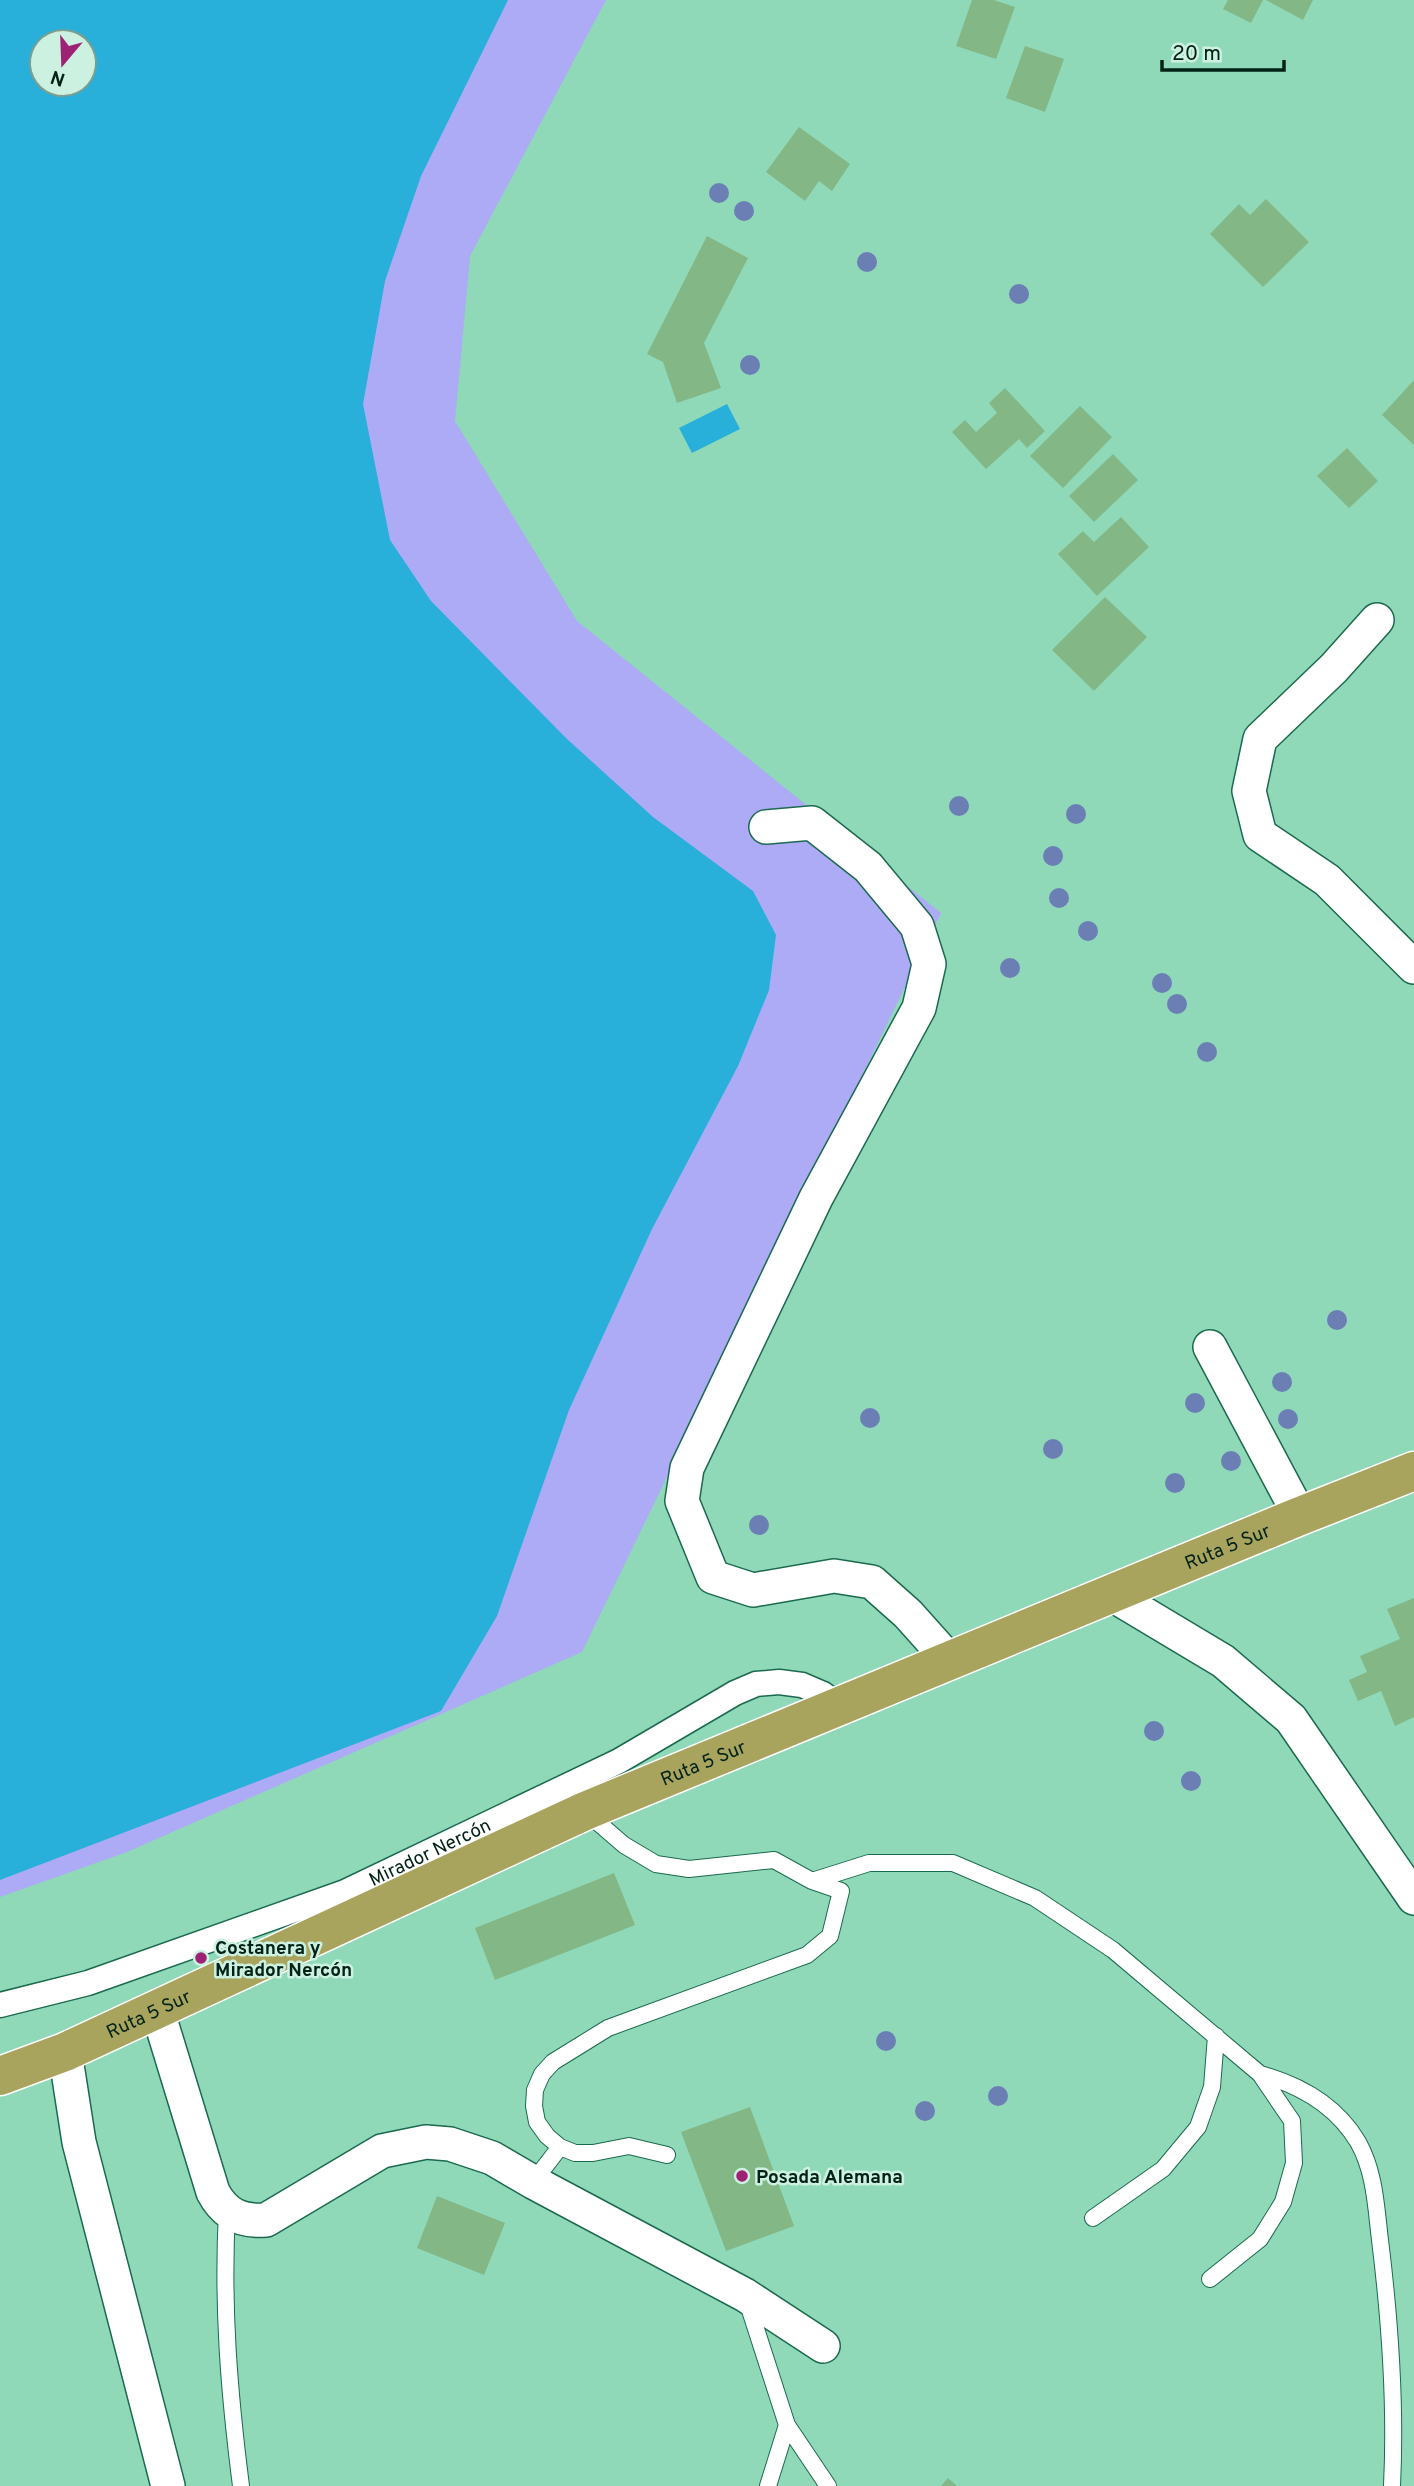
<svg xmlns="http://www.w3.org/2000/svg" width="1414" height="2486" viewBox="0 0 1414 2486" font-family="Overpass,sans-serif">
<style>
.green{fill:#adaaf6;fill-rule:evenodd}
.water{fill:#28afda;fill-rule:evenodd}
.building{fill:#84b786}
.lines{fill:none;stroke-linecap:round;stroke-linejoin:round}
.service-casing{stroke:#1b6a4f;stroke-width:18}
.pedestrian-casing{stroke:#1b6a4f;stroke-width:27}
.minor-casing{stroke:#1b6a4f;stroke-width:36}
.trunk-casing{stroke:#fff;stroke-width:41}
.service{stroke:#fff;stroke-width:16}
.pedestrian{stroke:#fff;stroke-width:24}
.minor{stroke:#fff;stroke-width:33}
.trunk{stroke:#a8a45e;stroke-width:38}
.tree{fill:#6c7fb5}
.poi-dot{fill:#9f2175;stroke:#cdf1e0;stroke-width:2.5}
.labels{text-anchor:middle;stroke-width:5;stroke-linejoin:round;paint-order:stroke}
.street-label{font-size:19px;fill:#032217;stroke:#cdf1e0}
.poi-label{font-size:19px;font-weight:bold;fill:#032217;stroke:#cdf1e0;text-anchor:start}
</style>
<rect width="100%" height="100%" fill="#8fd9b9"/>
<path class="green" d="M0,0H606L470,256L455,421L577,621L941,913L582,1652L127,1852L0,1897ZM42,42H84V84H42Z"/>
<path class="water" d="M0,0H508L421,176L385,281L363,404L390,540L431,601L567,739L653,817L753,891L776,935L769,990L738,1066L652,1229L569,1410L497,1616L441,1711L0,1880ZM84,42V84H42V42Z
M727,404L740,429L692,453L679,428Z"/>
<path class="building" d="M972,0H994L1015,7L996,59L956,46Z
M1228,0H1263L1251,23L1223,9Z
M1266,0H1313L1303,20Z
M1025,46L1064,59L1045,112L1006,98Z
M799,127L850,164L832,191L819,181L805,201L766,172Z
M1266,199L1309,242L1263,287L1210,234L1239,204L1250,215Z
M707,236L748,258L704,343L721,388L677,403L663,362L647,354Z
M1414,380V445L1382,415Z
M1005,388L1045,431L1027,448L1019,439L986,469L952,432L965,420L976,432L997,413L989,403Z
M1080,406L1112,437L1063,488L1030,456Z
M1347,448L1378,481L1349,508L1317,476Z
M1113,454L1138,480L1094,522L1069,496Z
M1121,517L1149,547L1097,596L1058,554L1083,531L1094,542Z
M1105,597L1147,637L1094,691L1052,650Z
M1414,1598V1717L1395,1726L1381,1691L1358,1701L1349,1680L1367,1672L1360,1656L1400,1639L1387,1609Z
M614,1873L635,1925L495,1980L475,1928Z
M750,2107L794,2226L726,2251L681,2132Z
M437,2196L505,2223L484,2275L417,2248Z
M948,2478L957,2486H941Z"/>
<g class="lines">
<g class="service-casing">
<path id="service" d="M587,1813L624,1845L656,1864L689,1869L774,1860L812,1881L841,1891L830,1936L807,1955L608,2028L553,2062L542,2074L535,2090L534,2106L537,2122L547,2136L560,2147L575,2153H593L629,2146L667,2155
M812,1881L869,1863H953L1035,1898L1113,1950L1260,2074L1292,2121L1294,2163L1283,2202L1260,2239L1210,2279
M1260,2074C1300,2085 1336,2105 1358,2142C1375,2172 1376,2207 1380,2240C1390,2321 1396,2405 1392,2486
M533,2182L560,2147
M227,2211C222,2306 229,2392 241,2486
M1093,2218L1163,2169L1198,2127L1212,2087L1216,2036
M747,2301L787,2425L828,2486
M768,2486L787,2425"/>
</g>
<g class="pedestrian-casing">
<g id="pedestrian">
<path id="s1" d="M0,2005L88,1983L345,1892L619,1761L735,1693L756,1684L779,1682L802,1685L823,1694L840,1706"/>
</g>
</g>
<g class="minor-casing">
<path id="minor" d="M1377,620L1334,668L1260,739L1249,791L1260,835L1327,880L1414,967
M766,827L812,823L868,867L917,926L929,964L919,1008L816,1198L687,1468L682,1501L713,1577L753,1590L834,1576L872,1582L908,1614L950,1661
M1210,1347L1300,1516
M1111,1594L1223,1661L1291,1719L1414,1898
M157,2009L213,2192C225,2215 242,2222 266,2220L382,2151L426,2142L450,2144L492,2158L533,2182L745,2295L823,2346
M65,2052L79,2142L168,2486"/>
</g>
<g class="trunk-casing">
<g id="trunk">
<path id="s2" d="M0,2076L65,2052L585,1811L1300,1516L1414,1471"/>
</g>
</g>
<use href="#service" class="service"/>
<use href="#pedestrian" class="pedestrian"/>
<use href="#minor" class="minor"/>
<use href="#trunk" class="trunk"/>
</g>
<g class="tree">
<circle cx="719" cy="193" r="10"/>
<circle cx="744" cy="211" r="10"/>
<circle cx="867" cy="262" r="10"/>
<circle cx="1019" cy="294" r="10"/>
<circle cx="750" cy="365" r="10"/>
<circle cx="959" cy="806" r="10"/>
<circle cx="1076" cy="814" r="10"/>
<circle cx="1053" cy="856" r="10"/>
<circle cx="1059" cy="898" r="10"/>
<circle cx="1088" cy="931" r="10"/>
<circle cx="1010" cy="968" r="10"/>
<circle cx="1162" cy="983" r="10"/>
<circle cx="1177" cy="1004" r="10"/>
<circle cx="1207" cy="1052" r="10"/>
<circle cx="1337" cy="1320" r="10"/>
<circle cx="1282" cy="1382" r="10"/>
<circle cx="1195" cy="1403" r="10"/>
<circle cx="870" cy="1418" r="10"/>
<circle cx="1288" cy="1419" r="10"/>
<circle cx="1053" cy="1449" r="10"/>
<circle cx="1231" cy="1461" r="10"/>
<circle cx="1175" cy="1483" r="10"/>
<circle cx="759" cy="1525" r="10"/>
<circle cx="1154" cy="1731" r="10"/>
<circle cx="1191" cy="1781" r="10"/>
<circle cx="886" cy="2041" r="10"/>
<circle cx="998" cy="2096" r="10"/>
<circle cx="925" cy="2111" r="10"/>
</g>
<g class="poi-dot">
<circle cx="201" cy="1958" r="7"/>
<circle cx="742" cy="2176" r="7"/>
</g>
<g class="labels">
<g class="street-label">
<text dy="7" stroke="none"><textPath href="#s2" startOffset="1337">Ruta 5 Sur</textPath></text>
<text dy="7" stroke="none"><textPath href="#s2" startOffset="770">Ruta 5 Sur</textPath></text>
<text dy="7" stroke="none"><textPath href="#s1" startOffset="457">Mirador Nercón</textPath></text>
<text dy="7" stroke="none"><textPath href="#s2" startOffset="161">Ruta 5 Sur</textPath></text>
</g>
<g class="poi-label">
<text x="215" y="1954">Costanera y<tspan x="215" dy="22">Mirador Nercón</tspan></text>
<text x="756" y="2183">Posada Alemana</text>
</g>
</g>
<g transform="translate(63 63) rotate(199)"><circle r="33" fill="#cdf1e0" stroke="#7c9e90" stroke-width="2"/>
<path d="M0-5L12 26L0 18L-12 26Z" fill="#9f2175"/>
<text y="-10" font-size="19" font-weight="bold" text-anchor="middle" fill="#032217">N</text>
</g>
<path d="M1162 60v10h122v-10" fill="none" stroke="#032217" stroke-width="3.5"/>
<text x="1172" y="60" font-size="21" fill="#032217" stroke="#cdf1e0" stroke-width="5" paint-order="stroke">20 m</text>
</svg>
